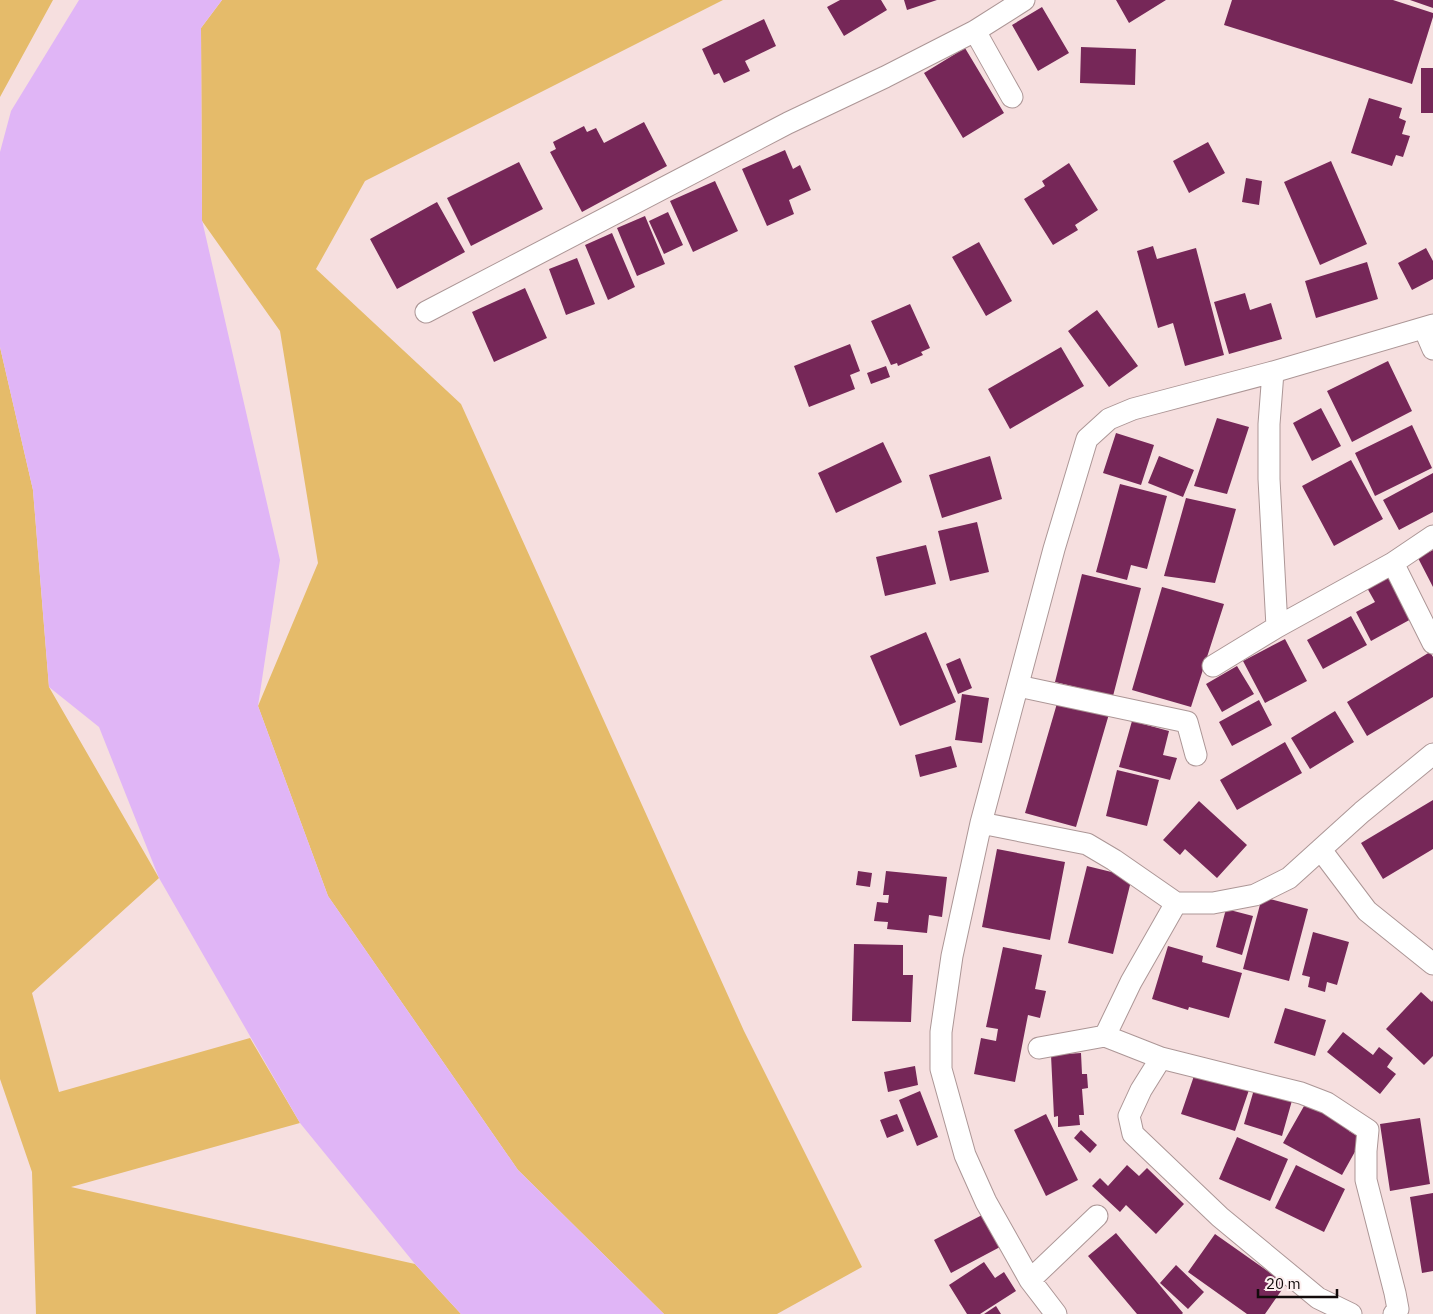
<svg xmlns="http://www.w3.org/2000/svg" width="1433" height="1314" viewBox="0 0 1433 1314" font-family="'IBM Plex Sans',sans-serif">
<style>
.green{fill:#e5bb6a}
.water{fill:#e0b5f6}
.building{fill:#762758}
.lines{fill:none;stroke-linecap:round;stroke-linejoin:round}
.minor-casing{stroke:#ac9696;stroke-width:23}
.minor{stroke:#fff;stroke-width:21}
</style>
<rect width="100%" height="100%" fill="#f6dfdf"/>
<path class="green" d="M0,0H53L0,97Z
M222,0H723L365,181L316,269L461,404L744,1031L862,1267L777,1314H664L518,1170L328,896L258,706L318,563L280,331L202,221L201,28Z
M0,347L33,490L49,687L159,878L32,993L59,1092L250,1038L300,1123L71,1187L415,1264L461,1314H36L32,1172L0,1079Z"/>
<path class="water" d="M79,0H222L201,28L202,220L280,560L258,706L328,896L518,1170L664,1314H461L415,1264L300,1123L159,878L99,727L49,687L33,490L0,347V152L11,111Z"/>
<path class="building" d="M840,0H881L887,10L844,36L827,7Z
M904,0H937L907,10Z
M1116,0H1166L1129,23Z
M1232,0H1393L1433,13V17L1412,84L1224,25Z
M1410,0H1433V8Z
M1042,7L1069,53L1038,71L1012,25Z
M764,19L776,46L745,61L750,71L724,83L719,73L714,75L702,49Z
M1081,47L1136,49L1135,85L1080,83Z
M965,48L1004,113L963,138L924,73Z
M1421,68H1433V113H1421Z
M1369,98L1402,108L1399,118L1406,121L1402,134L1410,136L1403,157L1396,155L1392,166L1351,153Z
M644,122L667,166L582,212L550,152L556,149L553,142L584,126L587,132L596,128L604,143Z
M1208,142L1225,173L1189,193L1173,161Z
M785,150L793,169L800,165L811,190L789,200L794,214L767,226L742,169Z
M1331,161L1367,244L1320,265L1284,182Z
M519,162L543,209L471,246L447,198Z
M1069,163L1098,210L1075,225L1078,230L1053,245L1024,199L1045,186L1042,181Z
M1246,178L1262,181L1259,205L1242,202Z
M715,181L738,231L693,252L670,201Z
M437,202L465,252L397,289L370,239Z
M668,212L683,245L664,254L649,221Z
M645,216L665,264L637,276L617,228Z
M612,233L635,287L608,300L585,245Z
M979,242L1012,301L986,316L952,257Z
M1153,246L1157,259L1196,248L1224,355L1185,366L1173,323L1158,328L1137,251Z
M1426,248L1433,261V279L1412,290L1398,263Z
M577,258L595,304L566,315L549,269Z
M1367,262L1378,299L1316,318L1305,281Z
M525,288L547,338L494,362L472,312Z
M1245,293L1250,310L1271,303L1282,339L1229,354L1214,302Z
M910,304L930,348L921,352L923,355L898,366L897,363L891,365L871,321Z
M1097,310L1138,366L1109,387L1068,331Z
M850,344L860,371L850,375L855,389L809,407L794,366Z
M1061,347L1084,386L1010,429L988,389Z
M1388,361L1412,411L1352,442L1327,391Z
M886,366L890,377L871,384L867,373Z
M1321,408L1341,446L1312,461L1293,423Z
M1217,418L1249,427L1227,494L1194,486Z
M1412,425L1432,468L1375,496L1355,453Z
M1116,433L1154,445L1141,485L1103,473Z
M883,442L902,482L836,513L818,473Z
M990,456L1002,499L942,518L929,475Z
M1159,456L1194,470L1183,497L1148,483Z
M1351,460L1383,519L1334,546L1302,486Z
M1433,473V512L1399,530L1383,500Z
M1120,484L1167,496L1147,569L1131,565L1127,580L1096,572Z
M1186,498L1236,509L1215,583L1164,576Z
M977,522L989,572L950,581L938,531Z
M926,545L936,584L885,596L876,557Z
M1433,550V587L1418,558Z
M1393,571L1413,618L1371,641L1356,612L1375,602L1366,586Z
M1082,574L1141,588L1113,696L1055,682Z
M1162,587L1224,604L1191,707L1132,690Z
M1351,616L1367,645L1323,669L1307,640Z
M926,632L956,702L900,726L870,656Z
M1285,639L1307,681L1265,703L1243,661Z
M1430,652L1433,657V697L1367,736L1347,702Z
M960,658L972,688L958,694L946,664Z
M1237,666L1254,694L1222,712L1206,684Z
M962,694L989,698L982,743L955,740Z
M1058,700L1109,714L1076,827L1025,813Z
M1259,700L1272,725L1232,746L1219,722Z
M1335,711L1354,742L1310,769L1291,738Z
M1132,721L1169,731L1163,755L1177,758L1170,780L1119,767Z
M1285,742L1302,773L1237,810L1220,780Z
M951,746L957,767L920,777L915,755Z
M1117,770L1159,780L1147,826L1106,816Z
M1433,800V849L1383,879L1361,843Z
M1199,801L1247,845L1217,878L1185,849L1180,855L1163,840Z
M997,849L1065,862L1050,940L982,927Z
M1087,866L1132,877L1113,954L1068,943Z
M858,871L872,873L870,887L856,885Z
M886,871L947,877L942,917L929,915L927,933L887,929L888,922L874,921L877,902L888,903L889,895H883Z
M1262,897L1308,909L1289,981L1243,969Z
M1226,909L1253,916L1242,955L1216,947Z
M1313,932L1349,942L1337,985L1327,982L1325,992L1308,987L1310,977L1302,975Z
M854,944L903,945V975H913L911,1022L852,1021Z
M1168,946L1203,956L1202,962L1242,973L1229,1018L1189,1007L1188,1010L1152,999Z
M1003,947L1042,955L1035,989L1046,991L1040,1018L1028,1015L1015,1082L974,1074L981,1038L996,1041L998,1029L986,1027Z
M1421,992L1432,1002L1433,1000V1056L1424,1065L1386,1029Z
M1285,1008L1326,1020L1315,1056L1274,1043Z
M1343,1032L1373,1055L1379,1047L1393,1058L1387,1067L1396,1074L1380,1094L1327,1052Z
M1081,1053L1082,1074H1087L1088,1088L1082,1089L1084,1115H1079L1080,1125L1058,1127V1116L1054,1117L1051,1055Z
M915,1066L918,1085L888,1092L884,1072Z
M1196,1070L1250,1087L1235,1131L1181,1114Z
M1255,1086L1293,1097L1282,1136L1244,1124Z
M920,1091L938,1137L917,1146L899,1100Z
M1308,1099L1353,1124L1349,1131L1362,1139L1342,1175L1283,1143Z
M897,1114L904,1131L887,1138L880,1120Z
M1046,1114L1078,1180L1046,1196L1014,1130Z
M1420,1118L1430,1184L1390,1191L1380,1124Z
M1081,1130L1097,1145L1090,1153L1074,1138Z
M1237,1137L1288,1159L1270,1201L1219,1179Z
M1127,1165L1139,1176L1147,1168L1184,1204L1156,1234L1126,1205L1120,1212L1092,1186L1100,1178L1108,1186Z
M1296,1165L1345,1189L1324,1232L1275,1208Z
M1433,1193V1271L1422,1273L1410,1197Z
M984,1214L1000,1247L951,1273L934,1240Z
M1116,1233L1183,1313L1182,1314H1137L1088,1256Z
M1215,1234L1286,1284L1265,1314H1247L1188,1272Z
M984,1262L995,1278L1004,1272L1016,1291L980,1314H967L949,1285Z
M1176,1265L1204,1292L1188,1309L1160,1283Z
M996,1306L1001,1314H984Z"/>
<g class="lines">
<g class="minor-casing">
<path id="minor" d="M975,31L1012,97
M426,312L788,123L885,77L975,31L1024,0
M1424,328L1433,349
M1273,372L1269,424V479L1277,627L1393,563L1433,536
M1393,563L1433,643
M1213,666L1277,627
M1018,686L1187,722L1196,755
M981,823L1087,844L1114,860L1176,903L1131,982L1105,1036L1039,1048
M1321,850L1367,911L1433,964
M1176,903H1213L1255,895L1289,878L1362,812L1433,754
M1105,1036L1161,1058
M1030,1280L1097,1216
M1056,1314L1030,1280L986,1202L965,1155L941,1069V1032L952,956L981,823L1054,549L1087,439L1109,419L1133,409L1273,372L1433,325
M1351,1314L1318,1298L1220,1217L1133,1134L1129,1116L1141,1090L1161,1058L1301,1093L1327,1103L1368,1130L1366,1151V1180L1395,1293L1398,1309L1394,1314"/>
</g>
<use href="#minor" class="minor"/>
</g>
<path d="M1258 1289v8h79v-8" fill="none" stroke="#120b0b" stroke-width="2.5"/>
<text x="1266" y="1289" font-size="15" fill="#120b0b" stroke="#fdefef" stroke-width="4" paint-order="stroke">20 m</text>
</svg>
